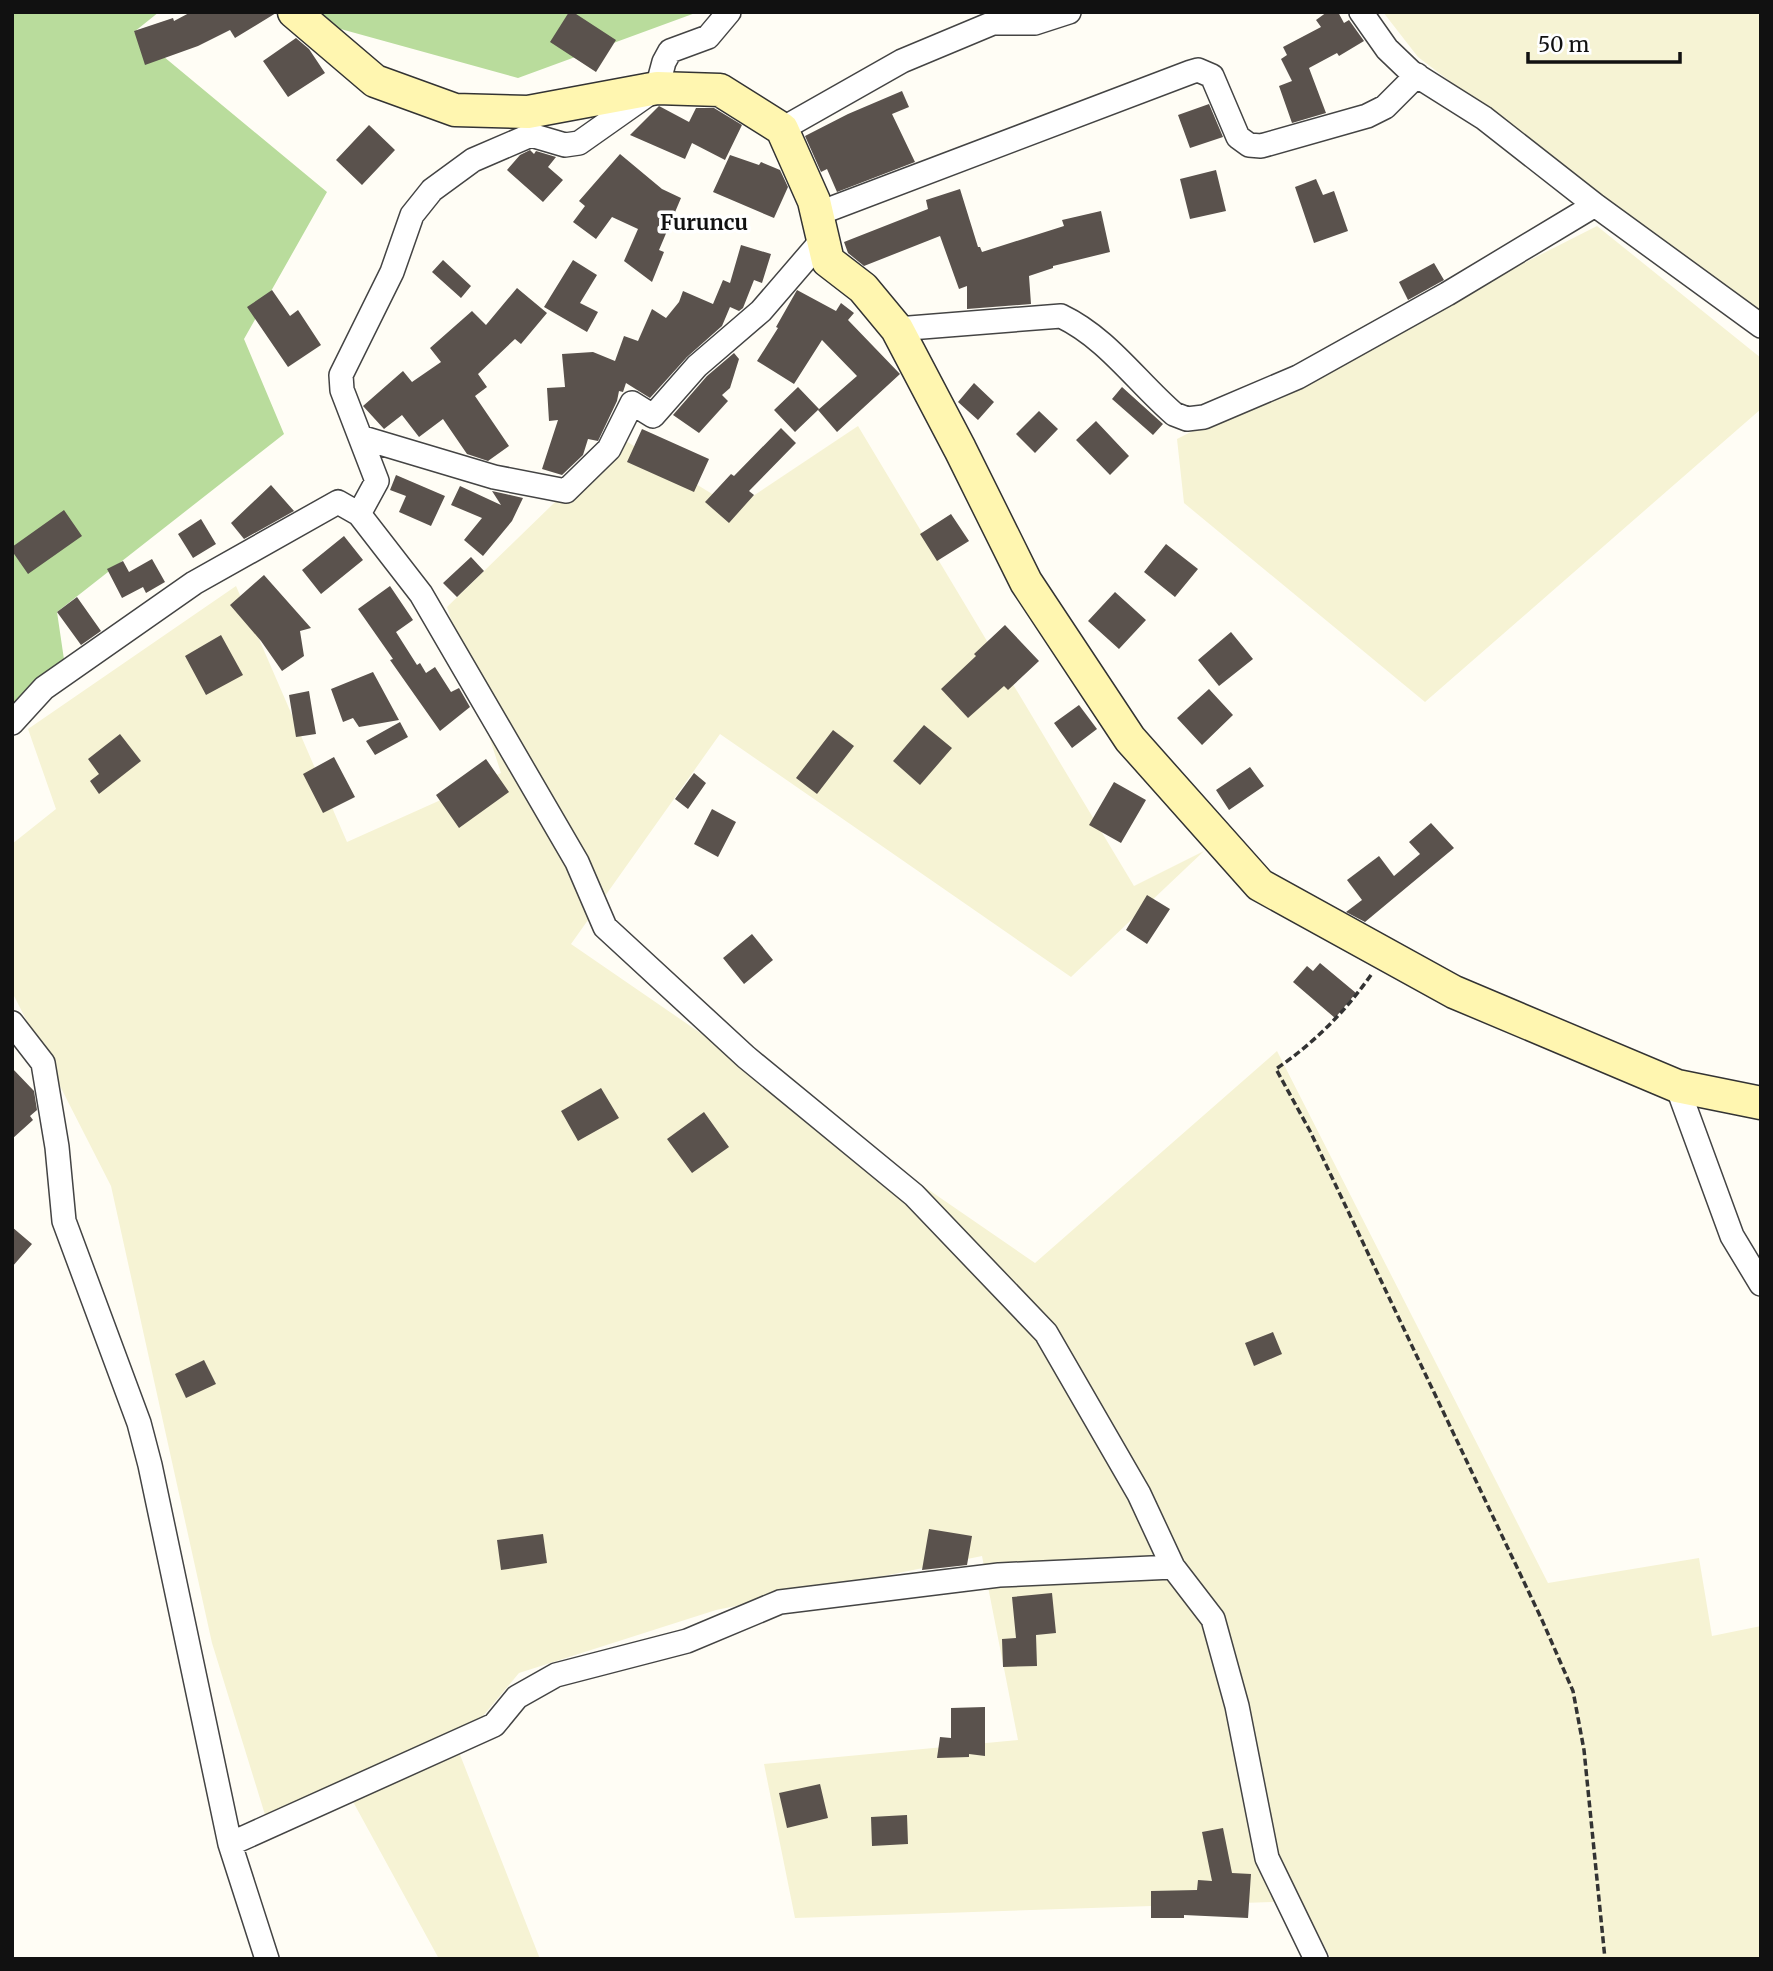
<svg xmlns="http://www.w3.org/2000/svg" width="1773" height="1971" viewBox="0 0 1773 1971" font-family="Merriweather,serif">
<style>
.farmland{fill:#f6f3d4}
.forest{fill:#b9dc9c}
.building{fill:#5a524d}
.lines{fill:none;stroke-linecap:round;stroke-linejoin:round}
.street-casing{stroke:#444;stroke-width:26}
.secondary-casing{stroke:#333;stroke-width:35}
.path{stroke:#333;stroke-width:3.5;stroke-dasharray:7 3.5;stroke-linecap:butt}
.street{stroke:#fff;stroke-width:23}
.secondary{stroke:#fff6b0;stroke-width:32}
.labels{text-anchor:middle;stroke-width:7;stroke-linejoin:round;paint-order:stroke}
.quarter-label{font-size:21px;font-weight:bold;fill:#111;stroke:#fff}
</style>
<rect width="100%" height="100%" fill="#fffdf5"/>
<path class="farmland" d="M1383,12H1761V318L1418,57Z
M1597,226L1761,358V409L1425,702L1184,503L1177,439Z
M858,426L1134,886L1204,851L1071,977L720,734L571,944L1035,1263L1277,1051L1548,1583L1699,1558L1712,1636L1761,1626V1959H1331L1301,1901L795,1918L764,1764L1018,1740L982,1556L716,1610L519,1673L457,1747L540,1959H439L351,1798L266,1818L212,1643L111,1186L12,992V844L56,809L28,729L236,586L347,842L501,773L447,607L621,438L735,508Z"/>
<path class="forest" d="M12,12H159L134,32L327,192L244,339L284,434L57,612L66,673L12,725Z
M279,12H698L518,78Z"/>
<path class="building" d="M191,12H276V13L235,38L230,30L198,46L145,65L134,31L173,18L174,21Z
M569,12H573L616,40L596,72L550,42Z
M1327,12H1338L1344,23L1349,20L1364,41L1339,56L1337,53L1309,68L1326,113L1292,123L1279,86L1292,81L1281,59L1287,55L1283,47L1321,27L1316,20Z
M296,38L309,49L325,73L288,97L263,61Z
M902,91L909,107L892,114L915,162L837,192L827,169L821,172L805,136L848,114Z
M1209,104L1223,137L1190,148L1178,115Z
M659,106L689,122L696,108H714L742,125L725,160L692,143L685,159L630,135Z
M369,125L395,150L362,185L336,160Z
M530,150L534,154L536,151L556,157L548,167L563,180L543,202L507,170L520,155Z
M620,154L662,189L681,198L659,250L664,252L652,282L624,261L638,229L612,217L596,239L573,222L585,206L579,201Z
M730,155L759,165L761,162L780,170L788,187L774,218L713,192Z
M1216,170L1226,211L1190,219L1180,179Z
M1316,179L1323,195L1334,191L1348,231L1314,243L1295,187Z
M960,189L978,247H980L982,252L1064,226L1062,220L1101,211L1110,252L1053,266V268L1029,276L1031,304L967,309V286L959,289L940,236L864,266L848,253L844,242L928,209L926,200Z
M741,245L771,254L762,283L754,280L743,308L739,311L730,307L722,326L687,357L650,398L626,383L623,392L619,391L617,401L598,441L588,439L583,455L562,475L542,469L558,420L549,421L547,388L565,387L562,354L593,352L615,361L624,336L638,341L652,309L666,318L679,302L683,291L713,304L723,280L730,283Z
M443,260L471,286L461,298L432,272Z
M573,260L597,275L580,303L598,312L587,332L544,307Z
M1434,263L1444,280L1408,300L1399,282Z
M517,288L547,313L521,344L515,339L478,374L487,387L475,396L509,446L488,461L467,454L443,419L419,437L402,415L384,429L363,406L403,371L412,382L441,362L430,348L472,311L486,325Z
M272,290L290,316L298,310L321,345L288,367L247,307Z
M797,290L836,311L841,303L854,313L848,320L900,374L837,432L818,410L857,376L822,340L794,384L757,361L778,328L776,327Z
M734,353L739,359L730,388L722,395L728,401L699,433L673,415L707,376Z
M974,383L994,402L978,420L958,402Z
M798,387L819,409L795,432L774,410Z
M1122,387L1163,424L1153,435L1112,399Z
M1039,411L1058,429L1035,453L1016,434Z
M1096,421L1129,456L1110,475L1076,440Z
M781,428L796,443L749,491L754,495L729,523L705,502L731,474L734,476Z
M642,429L709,459L694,492L627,462Z
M396,475L445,496L431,526L399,512L406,496L390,490Z
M271,485L294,511L244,539L231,523Z
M460,486L501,505L492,491L523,498L512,521L483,556L464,540L482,518L451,505Z
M64,510L82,536L28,574L12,551V547Z
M951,514L969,541L937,561L920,534Z
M201,519L216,544L193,558L178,534Z
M344,536L363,560L321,594L302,570Z
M1166,544L1198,569L1175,597L1144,572Z
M471,557L484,571L457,597L443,583Z
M152,559L165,582L146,593L143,587L122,598L107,569L123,561L129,572Z
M264,575L311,628L300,631L304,656L282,671L261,641L230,605Z
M390,586L413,620L396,632L417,665L420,663L426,673L435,667L451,692L459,688L470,707L440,731L390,660L393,659L358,609Z
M1115,592L1146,620L1119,649L1088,621Z
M77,597L101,631L81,645L57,612Z
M1005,625L1039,661L1008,690L1004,686L968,718L941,689L976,656L974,654Z
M1231,632L1253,659L1219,686L1198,660Z
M221,635L243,675L206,695L185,656Z
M373,672L399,720L359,727L353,718L343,722L331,689Z
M1209,689L1233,715L1202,745L1177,718Z
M309,691L316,734L296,737L289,695Z
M1079,705L1097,729L1072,748L1054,723Z
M400,722L408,737L375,755L366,741Z
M924,725L952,748L920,785L893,761Z
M833,730L854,746L817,794L796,778Z
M120,734L141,761L99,794L90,781L99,774L88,759Z
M334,757L355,797L323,813L303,774Z
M486,759L509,792L459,828L436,795Z
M1250,767L1264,786L1229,810L1216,790Z
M694,773L706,783L688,809L675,799Z
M1114,782L1146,800L1121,843L1089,825Z
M712,809L736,822L718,857L694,844Z
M1431,823L1454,848L1365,922L1346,912L1362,900L1347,880L1379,856L1394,876L1420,854L1409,842Z
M1147,895L1170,909L1147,944L1126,930Z
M752,934L773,960L744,984L723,958Z
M1320,963L1356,993L1335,1018L1293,982L1307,966L1313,971Z
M12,1068L34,1091L37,1110L30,1116L33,1120L12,1139Z
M601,1088L619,1118L578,1141L561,1111Z
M704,1112L729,1147L692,1173L667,1139Z
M12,1227L32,1244L12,1267Z
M1273,1332L1282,1354L1254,1366L1245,1343Z
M204,1360L216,1384L186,1398L175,1374Z
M929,1529L972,1536L967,1565L922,1570Z
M543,1534L547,1563L501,1570L497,1540Z
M1052,1593L1056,1633L1036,1635L1037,1666L1003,1667L1002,1639L1016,1638L1012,1597Z
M985,1707V1756L969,1754V1757L937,1758L940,1737L951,1738V1708Z
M820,1784L828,1818L787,1828L779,1793Z
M907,1815L908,1844L872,1846L871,1817Z
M1223,1828L1232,1873L1251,1874L1248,1918L1184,1915V1918H1151V1891L1197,1890L1198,1880L1212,1881L1202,1832Z"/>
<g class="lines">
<g class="street-casing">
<path id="street" d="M1361,12L1387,49L1411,72L1484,118L1595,205L1761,326
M782,129L902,61L993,23H1035L1069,12
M817,214L1191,72L1198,70L1212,76L1238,137L1249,145L1261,146L1367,116L1385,107L1417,75
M897,329L1061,316C1107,338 1136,381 1174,414L1187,419L1204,417L1298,377L1447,294L1595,205
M360,437L494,477L566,491L609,449L632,403L653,416L697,366L761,311L823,239
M359,514L377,481L342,390L341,375L392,272L412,215L432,190L473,160L531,135L565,145L579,143L657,88L664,62L670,51L708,37L729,12
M12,723L44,688L194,583L338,502L359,514L421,594L577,862L605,927L746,1057L914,1195L1046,1333L1139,1494L1173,1567L1213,1619L1237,1706L1267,1858L1316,1959
M12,1023L43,1063L57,1147L64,1221L139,1423L150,1465L230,1844L267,1959
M1677,1086L1732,1236L1761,1284
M230,1844L494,1725L517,1697L556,1675L687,1641L780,1602L999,1575L1173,1567"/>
</g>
<g class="secondary-casing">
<path id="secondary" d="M294,12L375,81L455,110L528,112L657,88L720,90L782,129L814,201L828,261L863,288L897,329L960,449L1026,582L1130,739L1260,885L1454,992L1677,1086L1761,1103"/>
</g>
<path class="path" d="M1371,975C1344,1013 1314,1043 1276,1069L1310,1131L1542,1620L1573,1691L1584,1750L1605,1959"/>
<use href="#street" class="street"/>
<use href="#secondary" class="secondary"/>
</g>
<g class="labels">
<g class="quarter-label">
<text x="704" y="230">Furuncu</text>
</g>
</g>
<rect width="1773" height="1971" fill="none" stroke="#111111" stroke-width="28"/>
<path d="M1528 52v10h152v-10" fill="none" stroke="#111111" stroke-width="3.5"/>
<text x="1538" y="52" font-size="21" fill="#111111" stroke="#ffffff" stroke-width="5" paint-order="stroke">50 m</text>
</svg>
